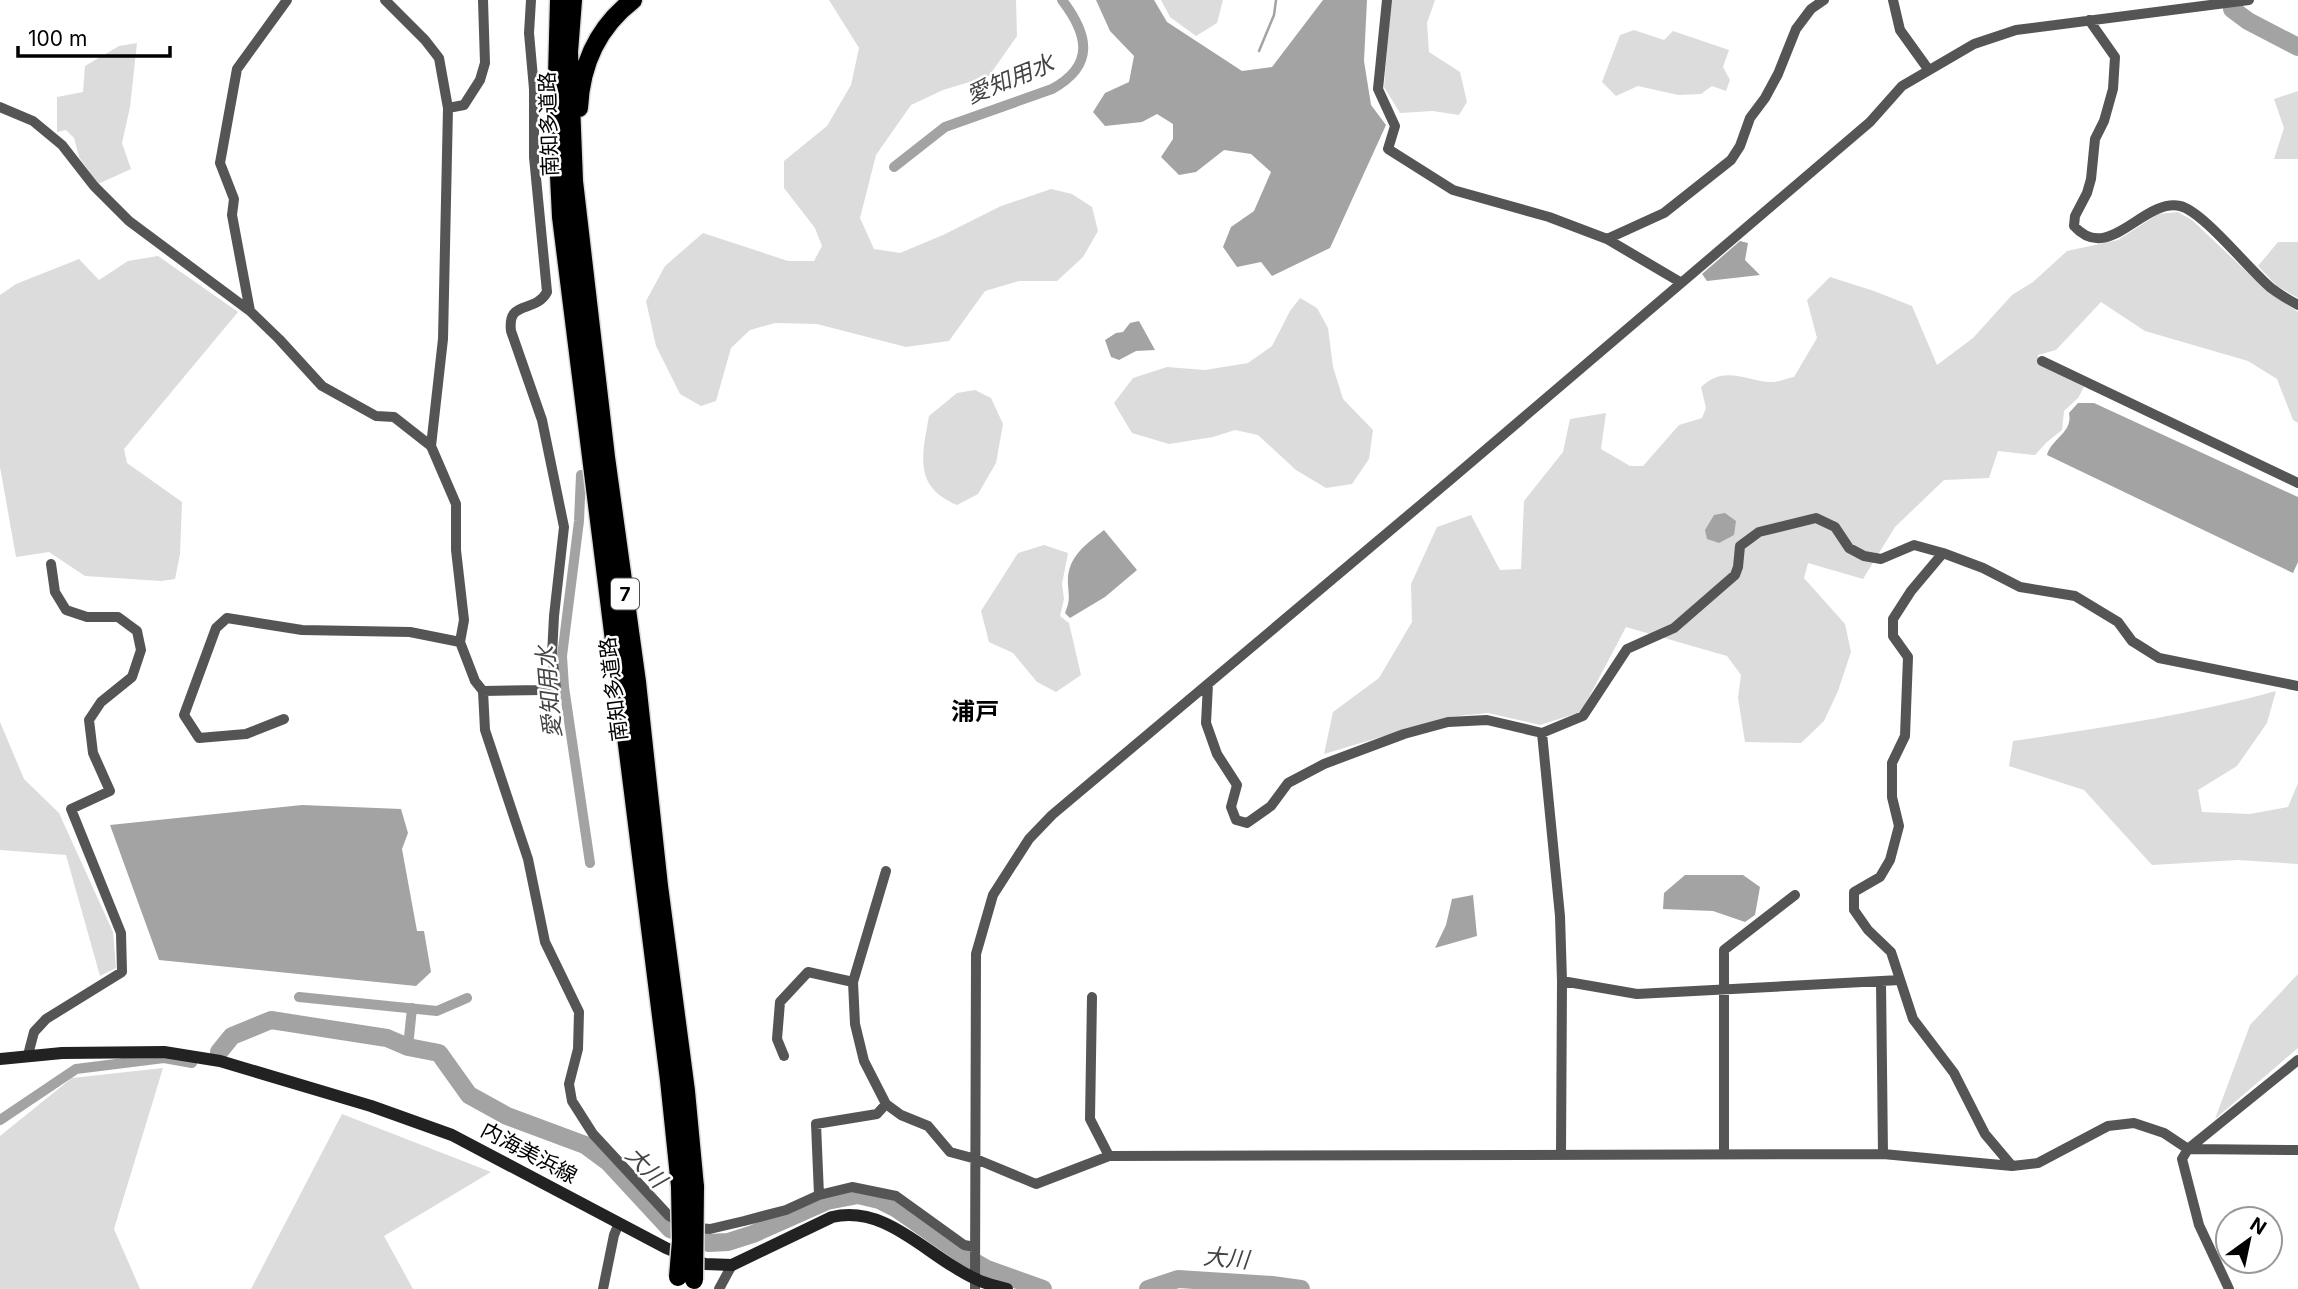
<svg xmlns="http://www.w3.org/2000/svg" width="2298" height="1289" viewBox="0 0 2298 1289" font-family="Inter,'Noto Sans JP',sans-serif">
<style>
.green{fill:#dcdcdc}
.water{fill:#a3a3a3}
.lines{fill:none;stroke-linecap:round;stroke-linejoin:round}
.stream{stroke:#a3a3a3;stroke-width:2.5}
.canal{stroke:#a3a3a3;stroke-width:10}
.river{stroke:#a3a3a3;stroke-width:18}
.highway-casing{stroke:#dbdbdb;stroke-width:21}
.street{stroke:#555;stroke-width:10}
.secondary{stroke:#222;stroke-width:12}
.highway{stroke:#000;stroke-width:18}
.highway-bridge-casing{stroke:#dbdbdb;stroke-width:21;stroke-linecap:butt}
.highway-bridge{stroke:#000;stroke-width:18}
.labels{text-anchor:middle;stroke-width:5;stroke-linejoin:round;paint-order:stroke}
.shield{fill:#fff;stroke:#4c4c4c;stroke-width:2}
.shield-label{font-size:19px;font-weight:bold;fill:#000}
.street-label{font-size:21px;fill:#000;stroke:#fff}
.water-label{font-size:23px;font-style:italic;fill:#444;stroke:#fff}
.quarter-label{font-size:24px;font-weight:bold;fill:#000;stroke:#fff}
</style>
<rect width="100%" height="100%" fill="#fff"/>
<path class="green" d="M829,0H1016L1017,36L989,76L943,90L911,105L876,155L860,218L874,249L900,253L943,235L1001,206L1051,189L1072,194L1092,207L1098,231L1083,257L1057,281H1019L985,291L949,341L906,347L817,324L775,323L750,330L731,348L716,401L701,406L680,394L656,346L646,301L665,266L703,233L788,261H814L822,246L815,228L784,188V161L827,126L851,85L859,48Z
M1161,0H1223L1217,23L1196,36L1170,17Z
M1391,0H1435L1427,23L1429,52L1460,72L1467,102L1459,115L1433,111L1400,113L1384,87Z
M1634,30L1664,40L1673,31L1729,50L1723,67L1730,80L1726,91L1712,86L1701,94L1678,95L1638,86L1616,96L1602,82L1620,35Z
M137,43L130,107L122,143L131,169L98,184L79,157L74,138L66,130L57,132V97L83,92L85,66L119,46Z
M2298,91V159H2274L2284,128L2274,99Z
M2178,212L2192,220L2266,290L2298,312V423L2293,420L2277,379L2248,361L2145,331L2101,302L2056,350L2038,355V364L2084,387L2078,398L2064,411L2062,430L2047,442L2035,455L1998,451L1989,478L1944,480L1895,527L1863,579L1808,563L1804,578L1845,624L1851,652L1838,691L1824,721L1801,743L1745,742L1738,698L1741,675L1727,656L1626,627L1581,712L1540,725L1488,713L1448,717L1324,754L1333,712L1379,678L1412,622L1411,584L1437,527L1471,515L1500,570L1521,569L1524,501L1563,452L1570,419L1606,413L1601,449L1630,466H1643L1679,425L1702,418L1706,408L1701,387C1726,364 1746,382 1772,382C1779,382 1787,378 1794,377L1817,338L1807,300L1830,277L1874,291L1912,306L1937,365L1973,338L2012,295L2033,282L2067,251L2118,240L2158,214Z
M2278,242H2298V298L2277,286L2258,266Z
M158,256L238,312L124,449L127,463L182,502L180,554L175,579L161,581L85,576L49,552L16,557L0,467V295L16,284L79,259L99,280L128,261Z
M1300,298L1317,308L1328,328L1333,367L1343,399L1373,430L1369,459L1352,484L1326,488L1296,470L1258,435L1235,430L1213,437L1169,444L1132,433L1114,403L1133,378L1167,367L1205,370L1248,363L1272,346L1290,311Z
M975,390L991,398L1003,424L996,463L978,494L957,505C913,486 922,456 929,416L957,393Z
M1044,545L1068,553L1062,584L1064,599L1060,616L1069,623L1081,675L1056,692L1037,682L1013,653L989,642L981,611L1018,553Z
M2276,691L2267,723L2237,766L2198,790L2202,812L2250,814L2288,807L2298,783V864L2238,860L2152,865L2084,790L2009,766L2013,741C2101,728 2190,715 2276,691Z
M0,722L24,779L59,813L113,932L116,968L100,976L66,855L0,850Z
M2298,974V1048L2215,1119L2250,1025Z
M163,1068L114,1229L140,1289H0V1136L72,1078Z
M342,1114L491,1172L384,1236L413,1289H251Z"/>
<path class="water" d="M1096,0H1154L1167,22L1242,71L1272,67L1323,0H1367L1364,61L1371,105L1386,125L1330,248L1272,276L1261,262L1237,267L1223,247L1231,227L1254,211L1271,172L1251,154L1224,150L1196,172L1179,175L1161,157L1173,139V124L1157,114L1142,122L1105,126L1093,112L1105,93L1129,82L1134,56L1110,31Z
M1740,241L1748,243L1745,260L1760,275L1707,281L1702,274Z
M1139,321L1155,350L1136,351L1119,360L1111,357L1105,340L1116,333L1123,332L1130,323Z
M2078,403H2094L2298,497V562L2293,573L2047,455C2052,438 2073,433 2069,413Z
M1725,513L1736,521L1734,535L1719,543L1707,539L1705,530L1714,515Z
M1104,530L1137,570L1105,597L1070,618L1065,613C1070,600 1069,598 1068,585C1066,558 1085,545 1104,530Z
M302,805L401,809L408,833L402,849L417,931H424L431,972L416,986L159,960L110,825Z
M1685,875H1743L1760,887L1755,915L1745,922L1713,911L1663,909L1664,893Z
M1473,895L1477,936L1435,948L1446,925L1452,899Z"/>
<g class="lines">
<path class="stream" d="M1259,51L1274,15L1276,0"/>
<path class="canal" d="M894,167L945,127L1052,89C1096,65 1088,34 1062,0
M581,475L579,521L562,656L564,687L590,863
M299,997L437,1011L467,998
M408,1047L412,1008
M0,1120L76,1069L164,1058L192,1063"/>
<path class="river" d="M2232,9L2248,21L2298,47
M219,1052L232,1036L271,1020L387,1038L408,1047L439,1053L469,1095L507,1116L585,1145L608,1162L670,1229L709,1243L728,1242L753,1234L827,1201L858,1195L879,1200L897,1209L966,1257L987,1269L1043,1289
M1148,1289L1178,1279L1272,1285L1301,1289"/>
<g class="highway-casing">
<path id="highway" d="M559,0L556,115L561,217L669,1080L680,1186
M573,0L569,52L574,181L606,457L637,682L659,886L686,1091L695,1187
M579,108C581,64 598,27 633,0"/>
</g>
<path class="street" d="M385,0L425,40L439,58L448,108L443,339L431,446
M1387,0L1378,89L1395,126L1388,149L1453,190L1549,217L1607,239L1680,282
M1893,0L1900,30L1928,69
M2089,20L2115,57L2113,89L2104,121L2095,139L2091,179L2087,193L2075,216L2074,226C2109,265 2143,198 2180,206C2203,211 2250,271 2271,288C2279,294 2289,300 2298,305
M0,107L33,121L62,145L94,186L129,221L250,311L279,339L322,386L376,416L394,417L431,446L456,504V550L464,620L460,642L475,681L483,691L485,730L528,859L545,942L579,1012L578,1049L569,1084L572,1101L593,1134L669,1216L688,1227L710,1229L744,1221L786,1210L819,1195L852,1187L896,1196L964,1245L975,1247
M448,108L464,105L480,80L485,63L483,0
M1607,239L1664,213L1731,160L1740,146L1750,118L1765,98L1778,74L1796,29L1811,9L1824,0
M250,311L232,215L234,199L220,163L237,69L287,0
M2042,361L2298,483
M1943,553L1911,591L1893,619V636L1908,657L1905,736L1892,763V797L1899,826L1890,860L1880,877L1854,892V910L1868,930L1891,952L1913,1019L1954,1073L1985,1134L2012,1166
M1208,684L1206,723L1217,754L1237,785L1231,807L1236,820L1247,823L1271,806L1288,783L1324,764L1404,734L1448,722L1487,720L1542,733L1583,716L1627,649L1674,628L1735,575L1738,567L1740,546L1759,532L1816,518L1835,527L1849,548L1864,556L1881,559L1914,545L1943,553L1983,568L2020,587L2075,596L2118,622L2132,641L2159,658L2298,686
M483,691L544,690L556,688L552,655L554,616L564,527L542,420L511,331C507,299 535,314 547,292L534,157V89L529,33L531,0
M284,719L246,734L199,738L184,715L216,628L227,618L302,630L410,632L460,642
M1542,733L1560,916L1562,981L1561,1155
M886,871L853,982L855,1024L864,1061L886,1104L901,1115L928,1126L950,1152L976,1159L1036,1184L1109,1156L1883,1154L2012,1166L2038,1163L2108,1126L2134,1123L2164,1133L2188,1149L2298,1150
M1562,981L1637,994L1900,980
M1881,982L1883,1154
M1092,997L1090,1119L1109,1156
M28,1055L34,1032L46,1019L122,972L121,933L71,809L110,791L93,753L89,720L101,702L132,677L141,650L137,631L118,617H87L66,610L55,592L51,564
M784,1056L777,1039L780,1002L808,972L853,982
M1724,1154V950L1795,895
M819,1195L816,1124L877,1114L886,1104
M603,1289L614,1235L619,1223
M719,1289L732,1265
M975,1289L976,954L993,895L1029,839L1052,815L1449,481L1870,122L1902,86L1974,44L2016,30L2249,0
M2229,1289L2199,1225L2182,1159L2188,1149L2298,1060"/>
<path class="secondary" d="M0,1059L62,1053L164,1052L220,1061L371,1106L452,1135L666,1248L705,1264L732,1265L832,1217C888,1204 928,1258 976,1279C985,1284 997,1286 1007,1289"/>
<use href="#highway" class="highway"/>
<g class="highway-bridge-casing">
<path id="highway-bridge" d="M678,1277L681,1241L680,1186
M694,1280L695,1187"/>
</g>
<use href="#highway-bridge" class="highway-bridge"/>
</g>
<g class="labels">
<rect class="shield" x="611" y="578.5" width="28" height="31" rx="5"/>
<g class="shield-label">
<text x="625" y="601">7</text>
</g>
<g class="street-label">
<text transform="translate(549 124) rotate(-92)" y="7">南知多道路</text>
<text transform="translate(614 689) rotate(-97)" y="7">南知多道路</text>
<text transform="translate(529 1153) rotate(28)" y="7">内海美浜線</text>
</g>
<g class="water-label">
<text transform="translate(1010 79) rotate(-22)" y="8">愛知用水</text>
<text transform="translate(549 692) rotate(-95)" y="8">愛知用水</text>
<text transform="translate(646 1167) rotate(46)" y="8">大川</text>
<text transform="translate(1226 1258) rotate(5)" y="8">大川</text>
</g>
<g class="quarter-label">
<text x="975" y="720">浦戸</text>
</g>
</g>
<g transform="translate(2249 1240) rotate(33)"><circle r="33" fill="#ffffff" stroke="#999999" stroke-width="2"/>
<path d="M0-5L12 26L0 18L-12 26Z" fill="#000000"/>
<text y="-10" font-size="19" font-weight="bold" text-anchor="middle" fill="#000000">N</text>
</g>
<path d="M18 46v10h152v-10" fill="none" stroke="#000000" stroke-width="3.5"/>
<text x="28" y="46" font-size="21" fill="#000000" stroke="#ffffff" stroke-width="5" paint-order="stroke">100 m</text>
</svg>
